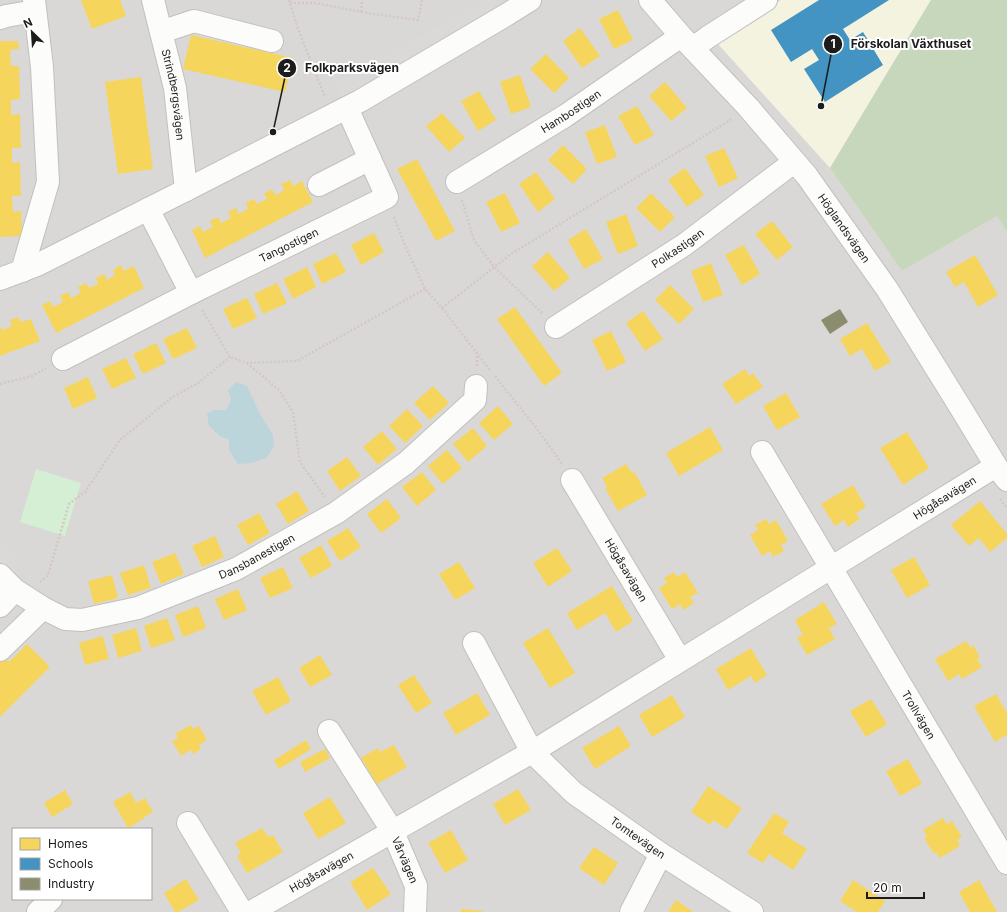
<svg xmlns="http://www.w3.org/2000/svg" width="1007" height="912" viewBox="0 0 1007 912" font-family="Inter,sans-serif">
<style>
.residential{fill:#dad8d6;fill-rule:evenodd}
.education{fill:#f4f3e0}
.forest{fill:#c7d7bc}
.park{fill:#d4efd3}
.parking{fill:#dbd9d8}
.water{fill:#bbd5db}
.homes{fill:#f6d55c}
.schools{fill:#4393c3}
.industry{fill:#8c8c6e}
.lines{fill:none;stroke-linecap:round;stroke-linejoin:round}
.minor-casing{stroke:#c2c0bf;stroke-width:24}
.path{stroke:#d4c7c6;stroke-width:2.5;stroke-dasharray:2 2;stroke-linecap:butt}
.minor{stroke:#fcfcfb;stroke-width:22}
.labels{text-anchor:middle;stroke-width:4;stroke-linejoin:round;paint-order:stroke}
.street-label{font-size:11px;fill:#1c1c1c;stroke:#fff}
.leader{fill:none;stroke:#1c1c1c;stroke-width:1.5}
.callout-dot{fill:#1c1c1c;stroke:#fff;stroke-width:1.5}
.mark-label{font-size:12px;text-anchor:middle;font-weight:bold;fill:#fff}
.callout-label{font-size:12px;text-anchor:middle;font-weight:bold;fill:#1c1c1c;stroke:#fff;stroke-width:4;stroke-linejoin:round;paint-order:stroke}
</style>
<rect width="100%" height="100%" fill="#ebe8e5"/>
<path class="residential" d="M0,0H931L830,168L902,271L997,216L1007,232V912H0ZM13,829H151V899H13Z"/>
<path class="education" d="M781,0H931L830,168L718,44Z"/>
<path class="forest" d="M931,0H1007V232L997,216L902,271L830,168Z"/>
<path class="park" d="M36,469L81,483L65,536L20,522Z"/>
<path class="parking" d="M485,0H494L506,15L347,108L336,84Z
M0,540L19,558L13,575L0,562Z"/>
<path class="water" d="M236,382L247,386L260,414L273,435L274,447L266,458L252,463L238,464L229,450V440L220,436L209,426L207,414L214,410H226L231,400L228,390Z"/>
<path class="homes" d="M81,0H120L126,16L92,29Z
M618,10L633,40L614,49L599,19Z
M580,28L600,56L582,68L563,41Z
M191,35L293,58L285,92L183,69Z
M0,41H18L19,49L10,50L11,66H19L20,99L11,100V115L20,114L21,148H12V163L20,162L21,196H12L13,212L21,211L22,236L0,237Z
M546,54L569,78L554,93L530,69Z
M520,75L531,107L511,114L500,82Z
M141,77L153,169L118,174L105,82Z
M665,82L687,108L671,121L649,96Z
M479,91L496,120L478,131L461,101Z
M637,106L654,135L635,145L618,116Z
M442,113L465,138L449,152L426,126Z
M605,125L617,157L597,164L585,132Z
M563,145L587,169L573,184L548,160Z
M724,148L738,178L719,187L705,156Z
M417,159L455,231L436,241L397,169Z
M685,168L704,195L687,207L668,180Z
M536,172L555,199L538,212L519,184Z
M290,180L293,186L302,181L313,202L205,258L192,230L200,226L203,232L213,227L210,221L218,217L221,223L231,218L228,212L236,208L239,214L248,209L246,203L254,199L257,204L267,199L264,194L272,189L275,195L280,193L284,190L281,184Z
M505,193L520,223L501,232L486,202Z
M651,193L675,217L660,232L636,208Z
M626,214L638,246L618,254L606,222Z
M772,221L793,247L777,260L755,234Z
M586,229L603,259L584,269L568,240Z
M374,233L384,252L361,265L351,245Z
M744,245L760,274L742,285L725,255Z
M548,252L570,278L554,291L532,266Z
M336,253L346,272L322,284L313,264Z
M975,255L998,295L978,307L964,282L955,287L946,272Z
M711,263L723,295L703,302L691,271Z
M121,265L124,271L134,266L144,288L56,333L42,305L50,301L53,307L63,302L60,296L68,292L71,298L81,293L78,287L86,283L89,288L98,284L96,278L104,274L107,280L115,275L113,270Z
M307,267L316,287L293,299L283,279Z
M277,283L287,303L263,314L254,294Z
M670,285L694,309L679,324L655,300Z
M247,298L257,318L233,329L223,309Z
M515,307L562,373L544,386L497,319Z
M643,311L663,339L645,351L626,323Z
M18,317L21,322L31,319L40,341L0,356V325L2,330L12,326L10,320Z
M867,323L891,362L875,371L862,349L850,356L840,339Z
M187,328L197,348L173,359L163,339Z
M611,331L626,362L607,371L592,340Z
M156,343L166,363L143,374L133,354Z
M126,358L136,378L112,389L102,369Z
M745,369L749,376L753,373L763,387L736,404L722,384Z
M88,377L97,398L73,409L64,388Z
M433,386L449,403L430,420L414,403Z
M786,393L800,417L777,430L763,406Z
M498,406L513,424L494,440L479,423Z
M407,409L423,426L405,443L389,426Z
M710,427L723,450L679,476L666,453Z
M473,428L487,446L468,462L453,444Z
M382,431L397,449L378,465L363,447Z
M907,432L929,468L903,485L880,448Z
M447,450L462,468L443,484L428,466Z
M347,457L361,476L340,491L327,471Z
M626,464L632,473L634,471L647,495L618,511L605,488L607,486L602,478Z
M422,472L436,490L417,506L402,487Z
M853,485L866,507L856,513L860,519L848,527L844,520L835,526L821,504Z
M297,491L309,511L288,524L276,504Z
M387,499L401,518L381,533L367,514Z
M980,501L1007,534V538L990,552L979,538L969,546L951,525Z
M259,513L270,533L248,545L237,525Z
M766,519L769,524L776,520L788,541L781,545L784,551L773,557L770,551L762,556L750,535L758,530L755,525Z
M348,528L361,547L340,561L327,541Z
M215,536L224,557L202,567L192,546Z
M321,545L332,566L311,578L299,558Z
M557,548L572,571L548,587L533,563Z
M175,553L184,574L161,584L152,562Z
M914,557L930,585L907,598L891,570Z
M459,562L475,588L455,600L439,574Z
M144,565L151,588L128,595L120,573Z
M283,567L293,588L270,598L260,578Z
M674,572L677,577L685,572L698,593L690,597L694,603L683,610L680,604L672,609L659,588L667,583L664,578Z
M112,575L118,598L94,604L88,581Z
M612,586L633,621L616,632L605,613L577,630L567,613Z
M238,589L247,610L224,620L215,599Z
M824,602L837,624L829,628L835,639L807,655L797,638L803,635L795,620Z
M198,606L206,628L183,637L175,615Z
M167,618L175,640L151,648L144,626Z
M136,628L142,651L118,658L112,635Z
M548,628L575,673L550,688L523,643Z
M103,636L109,659L85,665L79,643Z
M966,641L970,647L973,645L980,657L977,659L982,667L962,679L959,674L948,681L935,659Z
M27,644L50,667L0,717V658L3,655L9,662Z
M751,648L767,675L755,683L751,676L728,690L716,669Z
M320,655L332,675L310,687L299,668Z
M414,675L432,703L416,713L398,685Z
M278,677L291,701L266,715L252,691Z
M477,693L490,715L456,735L443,713Z
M996,694L1007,713V737L1006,735L995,742L974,706Z
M672,695L685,717L652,737L639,715Z
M871,699L887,724L866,737L850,711Z
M191,725L193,729L199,726L207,740L199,745L201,749L193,754L190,750L181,756L172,741L178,738L176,733Z
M619,726L631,746L595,769L582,748Z
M306,740L311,749L279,769L274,760Z
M394,745L407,767L377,784L361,758L378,748L380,752Z
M325,749L330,758L305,772L300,762Z
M908,759L922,784L900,796L886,771Z
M708,786L742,808L727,829L713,820L710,825L691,812Z
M518,789L531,810L505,825L493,804Z
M65,790L73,804L52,817L44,803Z
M130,792L136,803L145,798L153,812L144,817L145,818L128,828L113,802Z
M330,797L346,823L318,839L303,813Z
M774,813L789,822L782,833L807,849L793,870L769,854L763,863L747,853Z
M943,818L947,824L952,821L962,837L957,840L960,846L940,858L936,852L934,854L924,838L927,836L923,830Z
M262,828L268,837L273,835L283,852L247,873L237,856L241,853L235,843Z
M451,830L468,860L445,873L428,843Z
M594,847L618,863L604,885L579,868Z
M373,868L391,894L367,910L350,882Z
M186,879L199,900L178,912H175L164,893Z
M853,880L885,901L878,912H857L840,901Z
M979,880L997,912H970L959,892Z
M676,900L693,912H668Z
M461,909L483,911V912H461Z"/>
<path class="schools" d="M819,0H889L843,29L850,40L863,32L883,65L825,102L804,69L819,60L812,49L791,62L771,30Z"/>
<path class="industry" d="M840,309L848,322L830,334L821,320Z"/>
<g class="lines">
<g class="minor-casing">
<g id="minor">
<path id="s1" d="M153,0L175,88L186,190"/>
<path id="s2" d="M650,0L681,36L748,107L807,176L887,289L962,410L996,466L1007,480"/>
<path d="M0,18L6,16L35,11"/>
<path d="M161,32L194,21L272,41"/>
<path d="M693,48L708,37L766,0"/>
<path id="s3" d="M457,182L565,116L681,36"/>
<path d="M319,185L370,159"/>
<path d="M148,209L191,293"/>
<path d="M22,271L48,182L42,67L34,0"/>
<path d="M0,279L37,265L186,190L360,101L506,15L530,0"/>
<path id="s4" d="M556,327L684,245L794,162"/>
<path id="s5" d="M63,359L191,293L387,197L347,108"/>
<path id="s6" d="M762,452L1007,863"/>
<path id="s7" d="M572,480L680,660"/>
<path id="s8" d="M0,575L15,590L43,608L65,619L82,620L138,608L236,569L336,513L406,463L475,400L476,386"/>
<path d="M0,606L15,590"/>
<path id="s9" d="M474,643L532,752L574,793L661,854L752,912"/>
<path d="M0,650L43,608"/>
<path id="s10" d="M329,731L393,832L416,886L415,912"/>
<path d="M188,823L242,912"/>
<path d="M38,912L51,899"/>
<path id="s11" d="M251,912L532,752L996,466"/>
<path d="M631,912L661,854"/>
</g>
</g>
<path class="path" d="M289,0L298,29L325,97
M290,3H315L373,14L418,20L422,0
M361,12L362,0
M462,200L474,240L494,267L542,313
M394,217L404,243L425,289L442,308L490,370
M442,308L511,254L732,119
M202,310L230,357L247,363L297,361L425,289
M247,363L279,390L293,412L300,462L325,497
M477,366V355
M495,376L540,433L562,464
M0,384L32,376L46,368
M1000,499L1007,508
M40,582L48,575L69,504L85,492L120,440L171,398L198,383L230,357"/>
<use href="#minor" class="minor"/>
</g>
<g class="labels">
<g class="street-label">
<text dy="4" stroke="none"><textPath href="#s1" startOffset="97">Strindbergsvägen</textPath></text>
<text dy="4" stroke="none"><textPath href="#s3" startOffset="134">Hambostigen</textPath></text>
<text dy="4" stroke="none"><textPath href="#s2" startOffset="300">Höglandsvägen</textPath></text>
<text dy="4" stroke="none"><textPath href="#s5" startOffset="253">Tangostigen</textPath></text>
<text dy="4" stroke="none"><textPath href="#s4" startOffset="145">Polkastigen</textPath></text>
<text dy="4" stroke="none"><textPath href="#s11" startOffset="808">Högåsavägen</textPath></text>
<text dy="4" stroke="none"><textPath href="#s8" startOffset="283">Dansbanestigen</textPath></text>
<text dy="4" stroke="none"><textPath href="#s7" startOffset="105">Högåsavägen</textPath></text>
<text dy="4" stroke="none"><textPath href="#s6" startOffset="306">Trollvägen</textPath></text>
<text dy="4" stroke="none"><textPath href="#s9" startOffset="260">Tomtevägen</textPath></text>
<text dy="4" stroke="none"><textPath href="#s10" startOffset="150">Vårvägen</textPath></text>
<text dy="4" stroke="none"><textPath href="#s11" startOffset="81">Högåsavägen</textPath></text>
</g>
</g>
<path class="leader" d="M821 106L833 44M273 132L287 68"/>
<g class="callout-dot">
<circle cx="821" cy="106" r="4"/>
<circle cx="273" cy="132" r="4"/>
<circle cx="833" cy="44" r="10"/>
<circle cx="287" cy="68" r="10"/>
</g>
<g class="mark-label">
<text x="833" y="48">1</text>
<text x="287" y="72">2</text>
</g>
<g class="callout-label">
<text x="911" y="48">Förskolan Växthuset</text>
<text x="352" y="72">Folkparksvägen</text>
</g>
<rect x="12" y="828" width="140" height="72" fill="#ffffff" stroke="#a4a4a4"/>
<rect x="20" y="838" width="20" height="12" fill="#f6d55c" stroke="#a4a4a4"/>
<text x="48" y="848" font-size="12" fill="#1c1c1c">Homes</text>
<rect x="20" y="858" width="20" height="12" fill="#4393c3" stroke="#a4a4a4"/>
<text x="48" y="868" font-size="12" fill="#1c1c1c">Schools</text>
<rect x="20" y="878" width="20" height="12" fill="#8c8c6e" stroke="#a4a4a4"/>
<text x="48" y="888" font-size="12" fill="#1c1c1c">Industry</text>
<g transform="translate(32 32) rotate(335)" stroke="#ffffff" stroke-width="3" paint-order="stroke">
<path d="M0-3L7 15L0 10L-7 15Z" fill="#1c1c1c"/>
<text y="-6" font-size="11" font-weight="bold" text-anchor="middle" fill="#1c1c1c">N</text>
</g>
<path d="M867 892v6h57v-6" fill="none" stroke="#1c1c1c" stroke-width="2"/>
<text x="873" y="892" font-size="12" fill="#1c1c1c" stroke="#ffffff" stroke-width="3" paint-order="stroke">20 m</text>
</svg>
